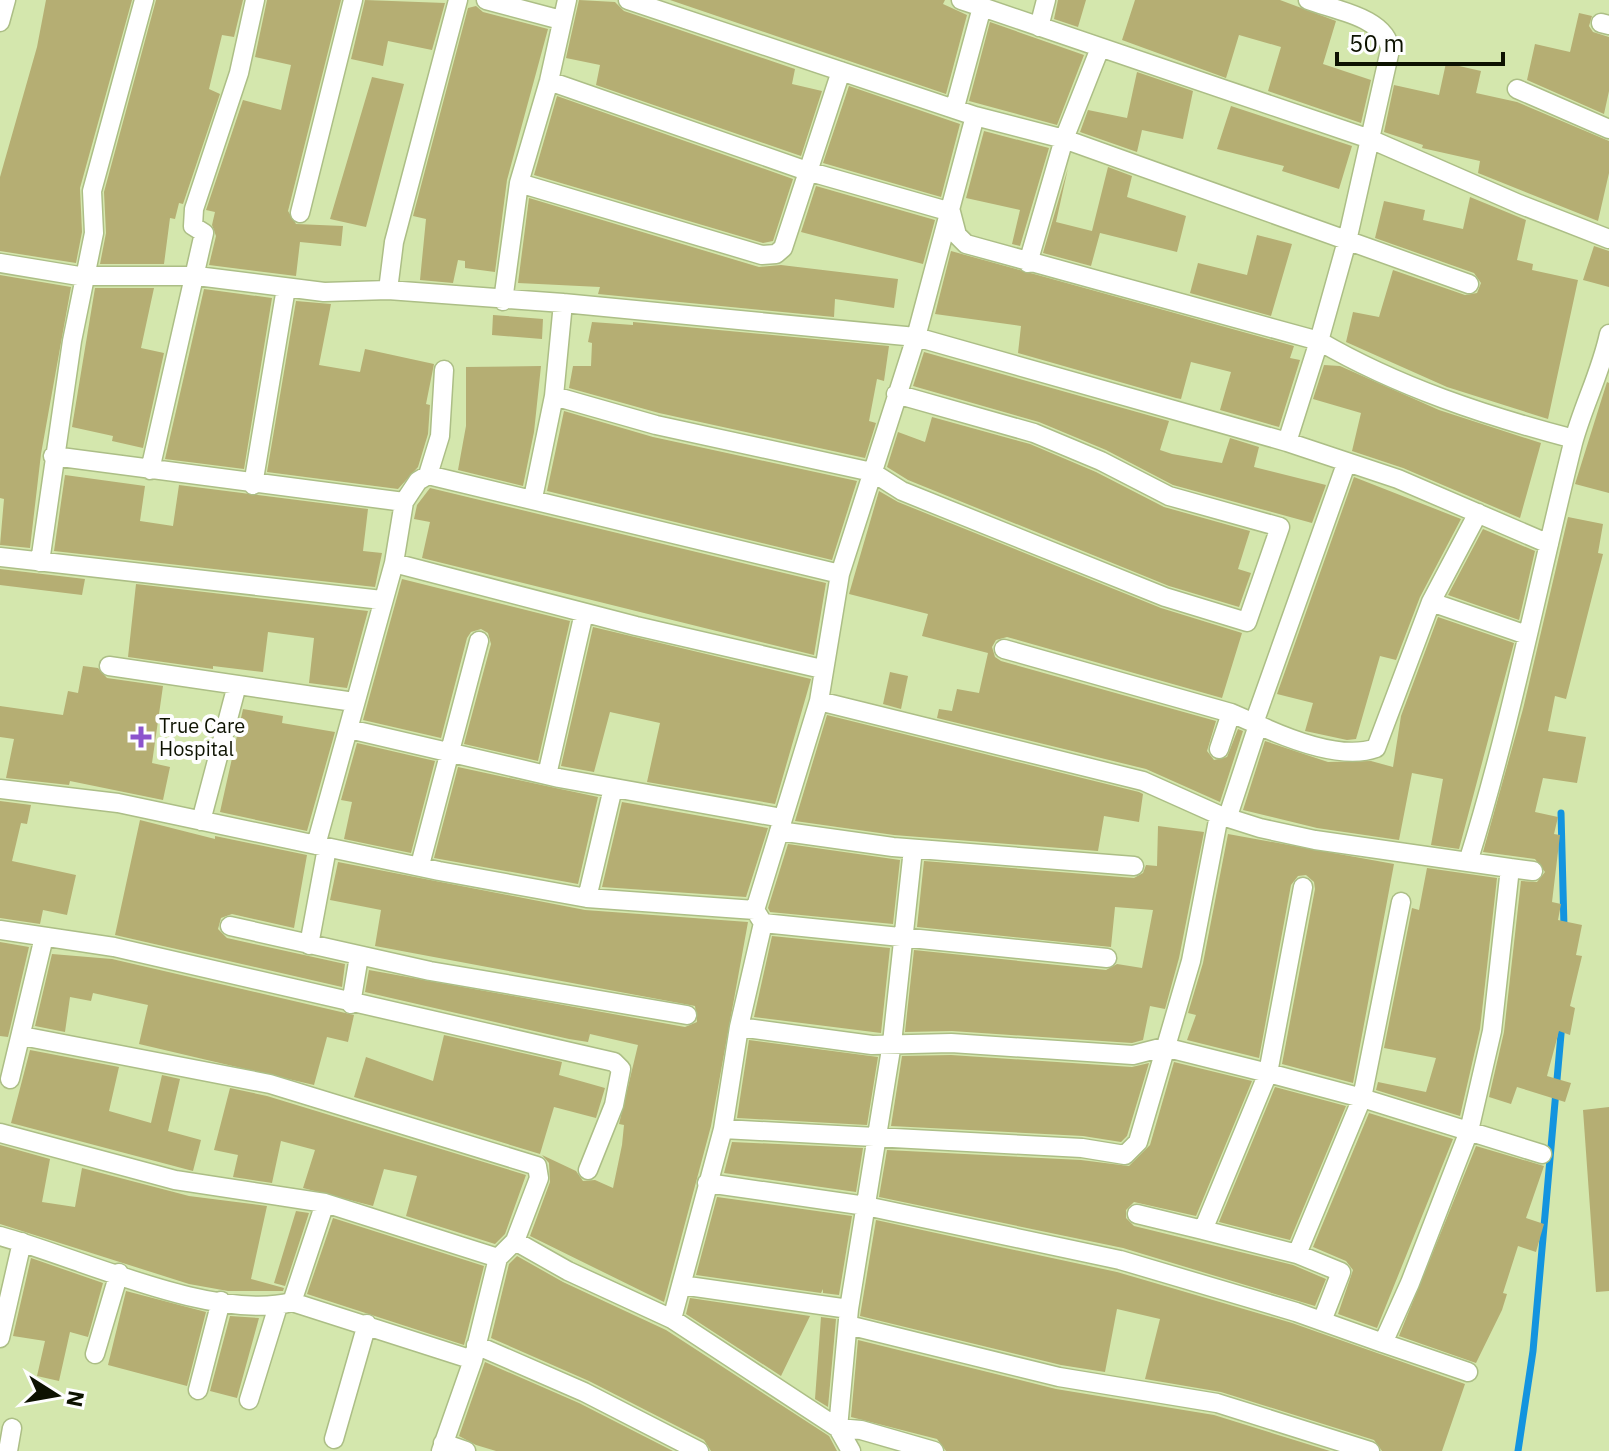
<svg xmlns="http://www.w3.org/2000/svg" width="1609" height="1451" viewBox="0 0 1609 1451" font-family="'IBM Plex Sans',sans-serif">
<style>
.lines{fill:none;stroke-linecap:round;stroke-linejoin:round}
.stream{stroke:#1394df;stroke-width:7}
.building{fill:#b5ae73}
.minor-casing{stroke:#acbe86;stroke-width:21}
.minor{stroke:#fff;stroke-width:18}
.poi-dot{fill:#8c54cc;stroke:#fefefe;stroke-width:3}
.labels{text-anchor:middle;stroke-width:8;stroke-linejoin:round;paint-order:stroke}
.poi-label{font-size:20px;fill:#0d1201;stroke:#fefefe;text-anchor:start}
</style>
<rect width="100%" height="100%" fill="#d4e7ad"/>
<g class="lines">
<path class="stream" d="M1561,813L1564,927
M1518,1451L1533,1351L1562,1023"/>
</g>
<path class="building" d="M46,0H132L80,188L82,232L76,263L0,251V177L37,47Z
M156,0H243L234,37L222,35L209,89L220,94L183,204L179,203L175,219L170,218L164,264H100L106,233L104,192Z
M267,0H341L288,211L296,224L343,226L341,246L300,242L296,276L209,265L216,236L212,225L215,212L206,210L243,100L281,110L291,65L255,57Z
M365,0L445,3L432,50L388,41L383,66L351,59Z
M579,0L615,2L624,11L795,69L792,84L822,91L801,156L596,85L600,65L566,58Z
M670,0H945L943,4L967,15L946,94Z
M1058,0H1086L1078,27L1054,19Z
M1135,0H1280L1336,21L1323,64L1371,80L1361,123L1268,91L1281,47L1239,35L1226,78L1122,40Z
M476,6L483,12L548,29L507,180L495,272L465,268V261L458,260L453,283L420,280L426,219L413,216L468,8Z
M1579,13L1592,16L1589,26L1593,32L1609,37V91L1604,114L1527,80L1535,44L1570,52Z
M990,22L1084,55L1057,125L969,101Z
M1446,63L1481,71L1476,93L1517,102L1609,141V173L1598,221L1478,173L1480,161L1422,148L1423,145L1384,132L1394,85L1439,95Z
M1137,72L1193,91L1183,139L1142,130L1137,152L1080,132L1088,110L1127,118Z
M372,77L404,84L366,227L330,219Z
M849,86L960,124L941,197L823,163Z
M557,96L793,179L773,241L763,243L534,175Z
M1231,106L1352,146L1339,189L1282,171L1284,166L1217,149Z
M984,131L1049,148L1020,246L1012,244L1020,210L966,198Z
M1108,167L1132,176L1127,197L1186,216L1177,252L1092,231Z
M1068,168L1056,222L1100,233L1091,266L1043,253Z
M816,186L935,220L923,264L801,232Z
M1470,197L1526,220L1517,260L1533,264L1532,270L1578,280L1548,419L1447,387L1346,342L1353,312L1379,317L1393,270L1465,295L1477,293L1481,283L1474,273L1375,238L1384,201L1425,210L1423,220L1463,229Z
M529,198L759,267L781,265L898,279L894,308L835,299L834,317L598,294L600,287L518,283Z
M1257,235L1292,244L1271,316L1190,293L1198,263L1247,275Z
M1594,246L1609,251V287L1583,280Z
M951,251L1294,346L1290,358L1300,360L1279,427L1220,410L1231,372L1191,362L1181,399L1176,398L1018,353L1021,326L935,314Z
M0,275L71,287L41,454L30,548L0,545L4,499L0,498Z
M95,288H154L141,348L164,353L143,448L112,441L113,436L72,427Z
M204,289L272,298L244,469L165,459Z
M296,301L331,304L319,365L360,372L365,349L434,364L426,404L430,405L428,434L418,467L398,489L267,472Z
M493,315L543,319L542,339L492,335Z
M592,322L633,325V322L889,346L884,381L877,379L869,421L876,423L865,458L659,413L569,388L573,366H591L592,343L588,342Z
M924,352L1169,421L1160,450L1172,454L1222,463L1230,438L1259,447L1254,467L1326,485L1312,523L1173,485L1106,450L1039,422L913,386Z
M1324,365L1340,366L1439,410L1541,443L1520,518L1403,468L1352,451L1361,413L1313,399Z
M541,366L534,432L523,486L458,470L466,426V367Z
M1607,382L1609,383V493L1575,484Z
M564,411L653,437L857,481L832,560L547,491Z
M932,417L1030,444L1096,472L1164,507L1250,531L1238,569L1251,573L1239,607L1169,586L908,480L887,467L898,432L925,442Z
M65,475L145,486L140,521L173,526L179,485L368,509L363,551L382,553L375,587L54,551Z
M1354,477L1461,519L1420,597L1396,660L1380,656L1356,739L1347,740L1305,731L1313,703L1277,694Z
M430,488L826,583L814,655L422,558L430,522L414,519L417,505Z
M879,491L898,502L1161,608L1242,633L1222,698L1007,637L996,640L992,647L995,657L1001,661L1216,721L1207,751L1214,760L1227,757L1238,729L1243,731L1220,802L1146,769L937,718L939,709L952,711L957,689L979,693L988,653L922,636L928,614L849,594Z
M1568,517L1603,524L1598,553L1603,554L1566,699L1555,696L1548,731L1586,737L1577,783L1543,778L1535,812L1558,817L1554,834L1560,835L1552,902L1561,904L1558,920L1582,925L1576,955L1582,956L1570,1006L1575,1008L1570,1035L1559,1031L1547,1076L1571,1083L1565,1102L1517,1087L1511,1104L1489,1097L1504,1032L1521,881L1537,882L1545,872L1535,859L1483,852L1523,709Z
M1483,529L1535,551L1519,620L1448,595Z
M0,569L85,579L82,595L0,585Z
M402,579L570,621L538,761L464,744L491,644L488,633L481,629L471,632L467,638L441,738L363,720Z
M136,584L368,611L347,688L309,683L314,638L268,632L263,672L213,666V669L128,657Z
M1438,617L1514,643L1459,849L1431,845L1443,779L1412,773L1399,840L1317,828L1243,810L1265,741L1328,762L1371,761L1393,767L1401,716Z
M593,627L811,679L775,804L647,782L660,723L610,712L594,772L561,766Z
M83,666L98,668L107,678L163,686L152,763L170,767L163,800L70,781L69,785L6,778L14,739L0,737V706L63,715L68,691L78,693Z
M890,672L908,676L901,709L883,704Z
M243,709L283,716L282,723L335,732L307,831L220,812Z
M827,715L1139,792L1143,794L1139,822L1104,816L1098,851L894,835L795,821Z
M357,743L435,761L411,853L344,839L352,802L341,800Z
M458,767L598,797L578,884L434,858Z
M0,801L31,805L27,824L21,823L12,861L76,875L67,915L43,910L40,924L0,918Z
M622,802L768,828L746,897L602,887Z
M140,820L215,839V836L307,855L294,928L232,914L221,918L218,929L227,938L345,964L342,987L115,935Z
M1158,826L1204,832L1179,958L1165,1009L1150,1006L1143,1040L1132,1043L952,1031L905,1032L914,950L1106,970L1117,964L1142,968L1153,910L1115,907L1111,947L917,927L924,861L1134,878L1143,873L1146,865L1157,866Z
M1228,834L1394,864L1353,1083L1282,1064L1315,889L1314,882L1306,875L1298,876L1291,885L1259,1058L1187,1040L1196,1015L1188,1013L1203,963Z
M788,844L900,860L893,924L770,912L768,908Z
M338,862L585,910L748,922L711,1126L664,1302L530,1236L550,1182L549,1163L542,1155L576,1171L583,1181L595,1180L613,1188L622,1145L624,1125L619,1124L638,1045L590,1034L588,1042L569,1039L365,992L369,970L685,1027L697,1022L695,1006L375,946L381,910L330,900Z
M1427,868L1497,878L1480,1029L1460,1116L1376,1090L1378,1082L1426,1092L1436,1058L1384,1048L1412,908L1419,910Z
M772,936L890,948L881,1033L754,1017Z
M0,942L29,947L8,1037L0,1036Z
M52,954L112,959L354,1015L348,1042L327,1037L314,1085L139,1044L148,1005L93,993L91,1001L70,997L65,1032L35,1026Z
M444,1035L562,1062L559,1075L605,1088L596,1118L554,1107L540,1154L354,1097L366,1057L433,1081Z
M749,1040L878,1057L867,1125L737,1118Z
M30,1050L119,1067L109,1111L151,1123L162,1075L180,1079L168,1131L201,1140L193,1171L11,1123Z
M951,1055L1132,1067L1149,1063L1127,1136L1121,1142L1083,1136L891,1126L902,1056Z
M1174,1062L1252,1081L1196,1216L1134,1202L1126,1210V1218L1134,1226L1293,1265L1326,1279L1315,1306L1123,1248L879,1197L887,1150L1081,1160L1129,1166L1150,1145Z
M1275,1087L1346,1106L1290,1240L1219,1222Z
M230,1088L267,1096L526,1175L505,1234L495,1244L406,1216L417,1176L384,1169L373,1206L303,1188L315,1150L281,1141L272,1183L233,1177L238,1155L214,1150Z
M1609,1107V1291L1596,1292L1583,1110Z
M1369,1113L1453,1139L1377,1328L1338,1314L1353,1270L1346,1261L1313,1247Z
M732,1142L863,1148L856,1192L724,1173Z
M0,1145L50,1159L42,1202L75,1207L82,1168L189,1196L267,1206L251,1279L284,1288L283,1291H228L189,1284L0,1224Z
M1476,1146L1544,1166L1526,1218L1544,1224L1536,1252L1518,1246L1503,1293L1507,1294L1502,1310L1476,1363L1399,1336Z
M717,1197L852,1216L839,1295L823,1293V1289L821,1293L696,1275Z
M296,1211L309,1213L285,1286L274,1283Z
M333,1218L484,1266L464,1345L307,1294Z
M876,1220L1117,1272L1292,1323L1465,1384L1442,1451H1382L1374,1440L1221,1392L1145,1379L1160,1319L1117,1309L1105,1372L1061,1365L860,1316Z
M517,1256L563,1282L666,1330L829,1436L837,1451H711L704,1440L589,1381L491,1338L509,1264Z
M31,1258L103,1283L88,1337L70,1332L59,1381L37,1376L45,1341L13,1336Z
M126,1291L206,1312L187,1386L108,1365Z
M690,1298L810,1316L781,1376L686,1314Z
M230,1316L259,1318L237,1398L210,1391Z
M821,1317L836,1319L828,1407L815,1399Z
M858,1340L1056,1389L1214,1415L1330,1451H946L937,1439L851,1417Z
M485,1362L579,1403L673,1451H496L476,1445L459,1436Z"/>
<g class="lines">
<g class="minor-casing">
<path id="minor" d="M486,0L561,20
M567,0L549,81L519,183L762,255L776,254L783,248L841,71
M628,0L975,116L1064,139L1469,284
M1308,0C1333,10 1387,17 1390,50L1347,241L1319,341C1398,387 1486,416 1574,439
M982,7L1370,139L1519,204L1609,239
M0,22L6,0
M1601,23L1609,25
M1039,27L1046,0
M549,81L807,171L951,212L957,235L966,244L1319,341L1287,442
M1517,89L1609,129
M955,107L982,7L961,0
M300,213L353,0
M0,263L79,276H197L324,292L388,290L563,303L916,337L1287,442L1398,479L1549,544
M1028,263L1064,139L1100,48
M388,290L394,242L458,0
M503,301L519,183
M554,396L656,425L872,472L902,491L1165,597L1247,622L1280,527L1169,496L1101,461L1034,433L896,394
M53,456L404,502L418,481L428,475L440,436L444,370
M150,470L204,233L193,226L194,209L239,73L255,0
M428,475L840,574
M253,485L286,288
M533,498L554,396L563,303
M0,557L382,600
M40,562L72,341L94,233L92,191L144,0
M394,563L636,626L822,669
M1431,602L1527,635
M1004,649L1231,713L1219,749
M109,666L354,702
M819,701L1143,781L1219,815L1260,828L1315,840L1468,862
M1231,713L1254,723L1346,464
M1254,723C1286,738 1341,761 1376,748L1431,602L1478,513
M349,729L559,778L782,818
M547,775L584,613
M0,789L118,803L439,871L587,898L755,910
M1228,816L1258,725
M201,821L237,685
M779,831L893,847L1134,866
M316,845L394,563L404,502
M913,849L892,1043L849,1309L838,1428L861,1430L934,1451
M420,865L479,641
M1510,868L1533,871
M587,898L613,788
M763,923L1107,958
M230,926L430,971L687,1015
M0,930L114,947L614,1062L621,1069L614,1105L588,1170
M309,945L327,848
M351,1004L359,956
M739,1027L872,1045L951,1043L1133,1055L1164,1047L1268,1073L1303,887
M22,1036L270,1084L537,1166L539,1178L515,1241L498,1258L473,1360L441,1451
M10,1079L44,937
M723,1129L1082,1148L1125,1155L1138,1142L1191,961L1219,815
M0,1133L175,1180L325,1203L498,1258
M707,1183L866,1206L1120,1260L1296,1312L1383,1343L1410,1283L1469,1131L1492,1031L1510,868L1468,862C1511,725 1538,583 1573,443C1583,406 1601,372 1609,334
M1137,1214L1203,1230
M0,1236C80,1258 214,1322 292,1302L325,1203
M515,1241L568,1271L672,1319L838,1428L851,1451
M1297,1254L1362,1098L1401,902
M681,1285L849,1309
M292,1302L473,1360
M672,1319L723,1129L739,1027L763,923L755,910L819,701L840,574L916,337L975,116
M1322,1321L1341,1272L1297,1254L1203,1230L1268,1073L1362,1098L1542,1154
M848,1325L1059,1377L1217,1403L1370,1451
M0,1338L22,1242
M1383,1343L1468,1372
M476,1345L584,1392L699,1451
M95,1354L119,1273
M198,1390L221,1301
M249,1400L278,1306
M334,1439L367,1324
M443,1443L466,1451
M8,1451L12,1428"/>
</g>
<use href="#minor" class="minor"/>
</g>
<path class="poi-dot" d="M137 725h8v8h8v8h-8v8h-8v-8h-8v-8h8z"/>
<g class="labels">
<g class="poi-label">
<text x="159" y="733">True Care<tspan x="159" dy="23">Hospital</tspan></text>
</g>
</g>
<g transform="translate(56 1395) rotate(101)" stroke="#fefefe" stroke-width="6" paint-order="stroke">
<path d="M0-6L14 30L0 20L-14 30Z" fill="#0d1201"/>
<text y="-12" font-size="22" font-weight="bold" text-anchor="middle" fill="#0d1201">N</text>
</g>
<path d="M1337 52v12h166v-12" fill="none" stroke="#0d1201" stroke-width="4"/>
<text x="1349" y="52" font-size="24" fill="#0d1201" stroke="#fefefe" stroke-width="6" paint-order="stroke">50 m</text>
</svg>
